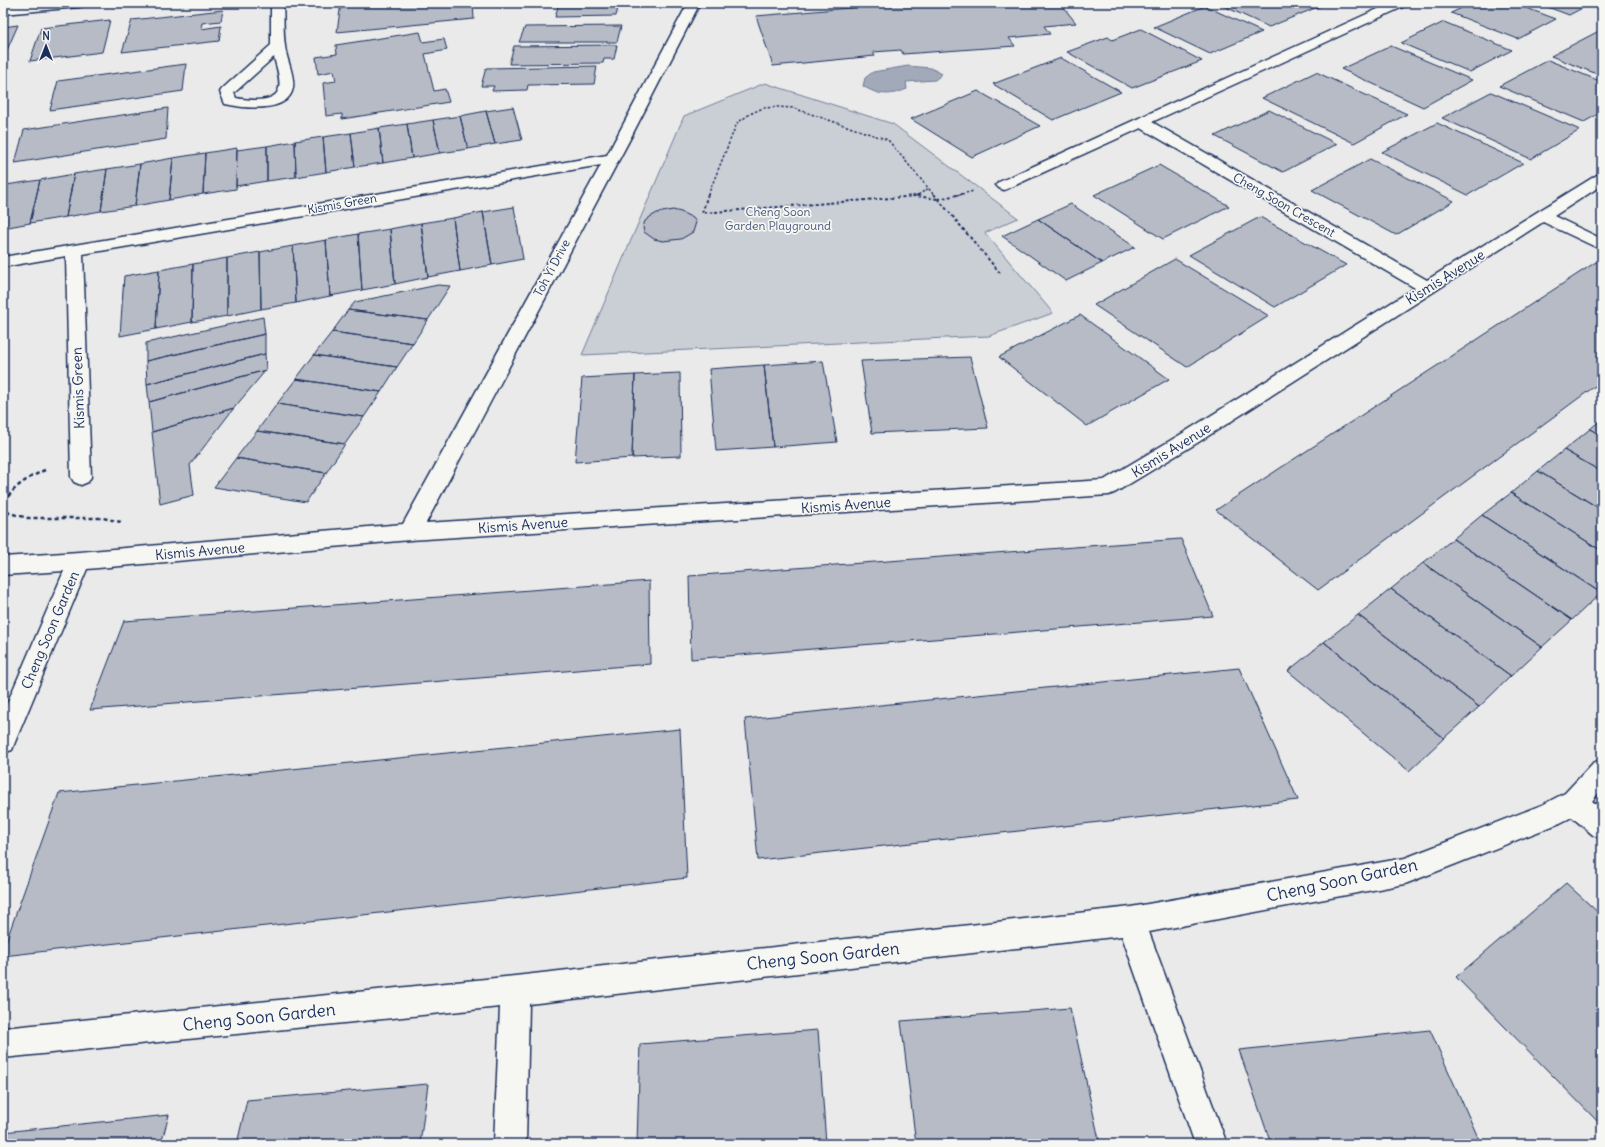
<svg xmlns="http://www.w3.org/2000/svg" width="1605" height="1147" viewBox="0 0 1605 1147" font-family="Delius,sans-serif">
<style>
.green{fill:#caced5;stroke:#727e9a}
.water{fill:#a2aaba;stroke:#6c7995}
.building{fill:#b6bbc6;stroke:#1b2f5e}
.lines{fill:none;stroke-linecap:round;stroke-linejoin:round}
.minor-casing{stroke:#1b2f5e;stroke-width:3}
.path-far2{stroke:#1b2f5e;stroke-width:1.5;stroke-dasharray:2.5 2;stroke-linecap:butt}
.path-far1{stroke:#1b2f5e;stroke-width:2;stroke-dasharray:3 2.5;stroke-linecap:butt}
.path{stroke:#1b2f5e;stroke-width:2.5;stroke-dasharray:4 3;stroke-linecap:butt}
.minor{fill:#f6f6f2;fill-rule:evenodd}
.labels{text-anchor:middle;stroke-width:3.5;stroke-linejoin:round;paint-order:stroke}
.far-street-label{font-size:12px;fill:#1b2f5e;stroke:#f6f6f2}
.far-park-label{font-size:12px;fill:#47577c;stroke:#f6f6f2}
.street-label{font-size:14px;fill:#1b2f5e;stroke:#f6f6f2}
.near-street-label{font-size:17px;fill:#1b2f5e;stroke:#f6f6f2}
</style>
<rect width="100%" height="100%" fill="#e9eae9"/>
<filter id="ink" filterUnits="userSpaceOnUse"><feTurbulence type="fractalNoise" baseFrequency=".025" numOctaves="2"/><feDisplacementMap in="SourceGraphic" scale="8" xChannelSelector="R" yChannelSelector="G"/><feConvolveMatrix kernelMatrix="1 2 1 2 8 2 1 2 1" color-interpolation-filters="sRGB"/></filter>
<g filter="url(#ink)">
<path class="green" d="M765,83L893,124L1018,218L985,233L1053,313L989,336L582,355L684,116Z"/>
<path class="water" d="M908,66L931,68L942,74L935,80L906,82L907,89C890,96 879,96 863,86L865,78L873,72Z"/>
<path class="building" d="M341,3H473L474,19L337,32Z
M559,3H619L616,16L555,17Z
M907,3H1060L1076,23L1044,26L1050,34L1009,38L1015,46L903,54L901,50L873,52L875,56L773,66L756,16Z
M1217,3H1324L1325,4L1269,27Z
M1472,3H1513L1556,19L1518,39L1451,13Z
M1537,3H1592L1569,15Z
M1205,6L1262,32L1210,54L1154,27Z
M223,10L221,21L202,23L201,29L221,26L219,41L122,52L132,20Z
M110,20L102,52L30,61L41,28Z
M1444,22L1512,50L1470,72L1401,43Z
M18,25L3,59V27Z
M621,26L617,42H519L525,27Z
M1141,29L1202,61L1132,88L1067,52L1108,37L1112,40Z
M420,32L423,42L444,39L447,50L425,54L434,91L445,89L449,102L342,119V114L326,116L323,83L336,81L334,71L318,74L316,57L337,54L336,45Z
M1597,32L1602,34V76L1551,56Z
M617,45L614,59H604L603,63L509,64L514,46Z
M1391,46L1472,80L1423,107L1341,69Z
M1061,58L1121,92L1053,120L993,84Z
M1548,60L1602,82V112L1584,122L1499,86Z
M186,64L183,91L50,110L58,81Z
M597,66L594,84L528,85L527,90L492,91L494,86H481L486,68Z
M1316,72L1407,114L1354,143L1262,98Z
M978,91L1040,126L972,157L911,119Z
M1491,92L1580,130L1531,159L1442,118Z
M513,107L522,140L495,144L486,111Z
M168,108L166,139L15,163L24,130Z
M1269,110L1337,144L1283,172L1215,136Z
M486,111L495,144L468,149L460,116Z
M460,116L468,149L440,153L433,120Z
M433,120L440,153L412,158L407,124Z
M1437,123L1523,163L1468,195L1382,152Z
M407,124L412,158L383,163L379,128Z
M379,128L383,163L355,167L351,133Z
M351,133L355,167L326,172L323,137Z
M323,137L326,172L296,177L295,141Z
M295,141L296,177L267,181V146Z
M267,146V181L236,186L237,150Z
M237,148L236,189L203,194L205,153Z
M205,153L203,194L169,200L173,158Z
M173,158L169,200L135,206L140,164Z
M1370,159L1454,201L1396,235L1312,190Z
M140,164L135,206L101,211L107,169Z
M1159,165L1229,206L1163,239L1094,195Z
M107,169L101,211L66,217L74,174Z
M74,174L66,217L30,223L40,180Z
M40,180L30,223L3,228V197L6,185Z
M1071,204L1135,247L1102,263L1038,219Z
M514,207L523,259L492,265L483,212Z
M673,210L681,212L693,218L696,222L693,232L681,239L663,241L654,239L644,232L643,227L645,221L650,217L657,213Z
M483,212L492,265L460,271L453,218Z
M1260,217L1346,265L1275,307L1189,255Z
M453,218L460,271L428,277L421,223Z
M1038,219L1102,263L1066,281L1002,236Z
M421,223L428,277L395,284L390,229Z
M390,229L395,284L362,290L358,234Z
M358,234L362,290L330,296L326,240Z
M326,240L330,296L296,303L293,246Z
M293,246L296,303L261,309L260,252Z
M260,252L261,309L227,316V258Z
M227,258V316L192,322L193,264Z
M1175,259L1269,316L1187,367L1094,305Z
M1596,262L1602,265V381L1318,590L1216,510Z
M193,264L192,322L156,329L159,270Z
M159,270L156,329L120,336L124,276Z
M438,285L450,286L428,320L348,310L355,302Z
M348,310L428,320L413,343L332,332Z
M1080,315L1169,379L1087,426L999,357Z
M263,317L265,334L146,361V343Z
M332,332L413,343L397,367L314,355Z
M265,334V354L147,384L146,361Z
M265,354L266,370L149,402L147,384Z
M314,355L397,367L381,392L296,379Z
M970,357L988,428L872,433L861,361Z
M823,361L837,442L773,447L764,365Z
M764,365L773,447L716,451L709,369Z
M266,370L234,408L152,432L149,402Z
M680,373L681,456L632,458L635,375Z
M635,375L632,458L575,462L582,378Z
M296,379L381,392L364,417L277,404Z
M277,404L364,417L345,444L257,431Z
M234,408L190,465L194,495L160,504L152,432Z
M1602,419V436L1590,429Z
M1590,429L1602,436V472L1564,450Z
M257,431L345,444L326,473L236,458Z
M1564,450L1602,472V510L1538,471Z
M236,458L326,473L306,502L214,487Z
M1538,471L1602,510V551L1511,493Z
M1511,493L1602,551L1601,593L1482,515Z
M1482,515L1601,593L1572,620L1453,539Z
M1181,539L1213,616L691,659L689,576Z
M1453,539L1572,620L1542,647L1423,563Z
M1423,563L1542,647L1511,676L1391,589Z
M649,581L650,664L90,710L124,621Z
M1391,589L1511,676L1479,707L1358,615Z
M1358,615L1479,707L1444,738L1324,642Z
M1324,642L1444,738L1409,771L1288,671Z
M1239,668L1298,800L758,860L745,719Z
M680,729L687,878L3,956V950L59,793Z
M1566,883L1602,916V1126L1456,977Z
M1070,1008L1100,1144H916L901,1021Z
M818,1030L826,1144H637L640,1044Z
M1430,1030L1481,1144H1271L1239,1050Z
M428,1084L420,1144H237L247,1100Z
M169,1115L161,1144H3V1132Z"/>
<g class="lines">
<g class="minor-casing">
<path id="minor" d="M39,3H85L83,6L79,7L3,14V6Z
M271,3H283C284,17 283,32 285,46C286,59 295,74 293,88C288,114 243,108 225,104L220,92L222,89L271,45ZM274,57C276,66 281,78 279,88C276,104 247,100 236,98L234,93Z
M688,3H700L631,137L426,523L1104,480L1183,433L1415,288L1141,128L1009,188L1004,190L999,188L996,185L999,182L1391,3H1407L1405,6L1152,122L1427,280L1597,175L1602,173V185L1554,216L1602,239V250L1543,222L1197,443L1116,492L1109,495L410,540L87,569L15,742L12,750L3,753V713L64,571L3,575V557L79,552L403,524L601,165L83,254L91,477L88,482L81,485L74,482L71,477L66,256L3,267V257L607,155Z
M1602,759V789L1592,801L1602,809V839L1593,835L1572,817L1560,823L1405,884L1149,932L1227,1144H1195L1122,936L529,1004L526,1144H494L500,1007L3,1058V1028L515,976L1131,907L1405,858L1542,805L1565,793L1593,763Z"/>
</g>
<path class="path-far2" d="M708,195L737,123L750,114L763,108L778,107L793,108L888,140L934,195
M918,195L929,188
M957,195L974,191"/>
<path class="path-far1" d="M708,194L702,213L916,196L938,199
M934,194L938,199
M916,196L920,194
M938,199L1000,273
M938,199L962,194"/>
<path class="path" d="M45,470C27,478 13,487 3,504L9,513L28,518H103L121,522"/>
<use href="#minor" class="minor"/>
</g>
</g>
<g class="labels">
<g class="far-street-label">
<text transform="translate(342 204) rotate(-10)" y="4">Kismis Green</text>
<text transform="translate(1284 205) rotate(30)" y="4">Cheng Soon Crescent</text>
<text transform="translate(552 268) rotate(-62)" y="4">Toh Yi Drive</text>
</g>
<g class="far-park-label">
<text x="778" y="216">Cheng Soon<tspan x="778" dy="14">Garden Playground</tspan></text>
</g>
<g class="street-label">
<text transform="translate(1445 277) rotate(-32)" y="5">Kismis Avenue</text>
<text transform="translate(78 388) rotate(-92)" y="5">Kismis Green</text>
<text transform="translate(1171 450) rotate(-32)" y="5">Kismis Avenue</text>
<text transform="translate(846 505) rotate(-4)" y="5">Kismis Avenue</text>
<text transform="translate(523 525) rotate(-4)" y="5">Kismis Avenue</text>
<text transform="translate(200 551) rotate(-5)" y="5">Kismis Avenue</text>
<text transform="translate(50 630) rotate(-67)" y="5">Cheng Soon Garden</text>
</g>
<g class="near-street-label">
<text transform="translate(1342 880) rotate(-12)" y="6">Cheng Soon Garden</text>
<text transform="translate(823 956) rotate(-6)" y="6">Cheng Soon Garden</text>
<text transform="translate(259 1017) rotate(-6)" y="6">Cheng Soon Garden</text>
</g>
</g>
<rect width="1605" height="1147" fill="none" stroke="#f6f6f2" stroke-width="16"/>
<rect x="8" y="8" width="1589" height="1131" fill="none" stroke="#1b2f5e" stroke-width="1.5" filter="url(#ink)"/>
<g transform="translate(46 46)" stroke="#f6f6f2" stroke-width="3" paint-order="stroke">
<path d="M0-3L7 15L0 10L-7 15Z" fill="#1b2f5e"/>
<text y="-6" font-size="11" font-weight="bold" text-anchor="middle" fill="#1b2f5e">N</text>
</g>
</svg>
